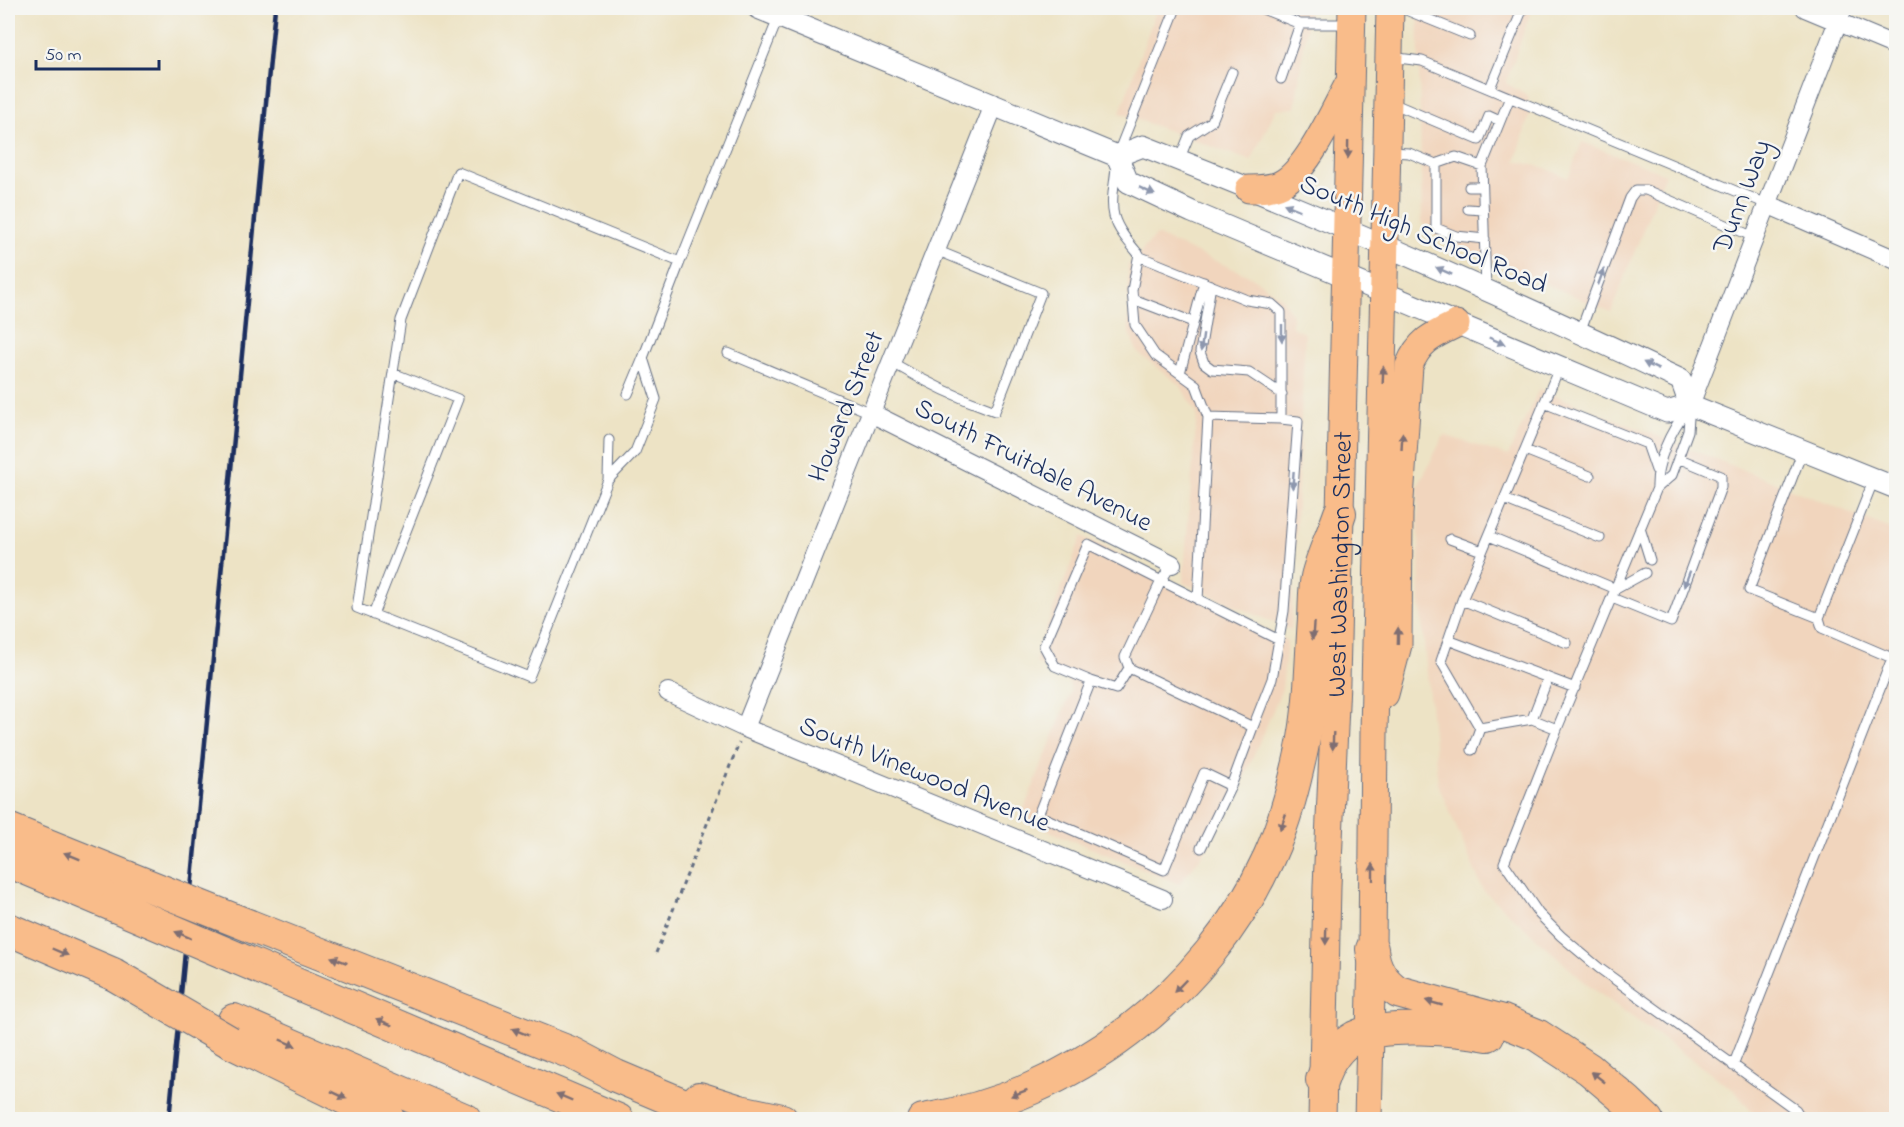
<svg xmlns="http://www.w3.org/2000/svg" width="1904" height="1127" viewBox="0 0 1904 1127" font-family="'Indie Flower',sans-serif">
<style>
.built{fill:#f1d5bd}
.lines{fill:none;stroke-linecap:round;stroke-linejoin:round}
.service-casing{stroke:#646e82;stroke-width:11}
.minor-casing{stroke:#646e82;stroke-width:20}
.tertiary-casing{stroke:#646e82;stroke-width:23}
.primary-casing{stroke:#646e82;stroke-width:29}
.motorway-casing{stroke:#646e82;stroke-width:34}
.path{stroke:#646e82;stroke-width:3;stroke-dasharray:4.5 4.5;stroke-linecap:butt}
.service{stroke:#fff;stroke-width:9}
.minor{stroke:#fff;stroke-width:18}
.tertiary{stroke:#fff;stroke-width:21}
.primary{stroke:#f9bc8a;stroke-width:27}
.motorway{stroke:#f9bc8a;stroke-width:32}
.rail{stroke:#1b2f5e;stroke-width:4.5}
.motorway-bridge-casing{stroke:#646e82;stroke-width:34;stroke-linecap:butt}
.motorway-bridge{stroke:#f9bc8a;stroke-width:32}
.oneway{fill:#7f6e72}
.oneway2{fill:#8d97ae}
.labels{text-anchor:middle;stroke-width:5;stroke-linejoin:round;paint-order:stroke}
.street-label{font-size:27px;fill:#1b2f5e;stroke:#f6f6f2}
</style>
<rect width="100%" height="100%" fill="#f6f6f2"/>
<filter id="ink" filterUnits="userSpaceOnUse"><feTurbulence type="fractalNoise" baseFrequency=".0167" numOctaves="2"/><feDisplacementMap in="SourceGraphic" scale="12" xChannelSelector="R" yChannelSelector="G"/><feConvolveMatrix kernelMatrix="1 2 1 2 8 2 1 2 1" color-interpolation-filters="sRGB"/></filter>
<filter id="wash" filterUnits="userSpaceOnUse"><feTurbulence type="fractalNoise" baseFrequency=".008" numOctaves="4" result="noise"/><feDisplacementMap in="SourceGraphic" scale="24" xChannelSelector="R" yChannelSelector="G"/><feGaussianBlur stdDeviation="1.35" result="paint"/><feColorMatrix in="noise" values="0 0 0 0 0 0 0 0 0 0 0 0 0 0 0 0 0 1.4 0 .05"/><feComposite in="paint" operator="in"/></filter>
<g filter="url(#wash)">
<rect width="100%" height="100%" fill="#ede3c5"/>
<path class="built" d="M1157,8H1309L1295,108L1276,109L1251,161L1120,113Z
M1418,8H1532L1506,83L1529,97L1525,110L1530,112L1516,161L1545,168L1568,178L1582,142L1665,174L1611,312L1435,236L1422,222Z
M1156,235L1252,277L1283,299L1292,315V327L1305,334L1291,630L1183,583L1197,414L1180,385L1138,353L1129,333L1128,266Z
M1539,389L1896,531V1119H1757L1735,1091L1589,986L1483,890L1438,784L1420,602L1418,486L1444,435L1508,456Z
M1082,536L1287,641L1282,689L1241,785L1203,854L1179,884L1020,819L1071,692L1069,682L1064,676L1036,663L1038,649Z"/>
</g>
<g filter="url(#ink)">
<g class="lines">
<g class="service-casing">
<path id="service" d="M1260,8L1300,24H1349
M1401,8L1470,36
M1390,57L1422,61L1767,204
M1281,79L1300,24
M1490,88L1523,8
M1392,103L1479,140L1489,116L1500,121
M1390,152L1409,153L1436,164L1456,157L1482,166
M1118,153L1176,8
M1179,160L1189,136L1212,121L1232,72
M1436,164V228L1456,236L1485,239
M1116,167C1115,182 1110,201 1114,216C1118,231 1131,245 1141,257L1247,300L1272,304L1281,312V419
M1469,187H1482
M1468,209L1483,210
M1139,254L1132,290L1135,325L1155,355L1196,385L1208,417
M680,262L643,358L656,399L635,452L608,480L529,677L357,608L401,320L458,172L680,262L779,16
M1211,285L1200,352L1204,363L1212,369L1249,372L1282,394
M1486,290L1482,166L1510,97
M1133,299L1193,322
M1580,332L1630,198L1636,190H1646L1754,237
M728,353L871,413
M891,362C925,382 958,398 995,411L1041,293L936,250
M1180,373L1204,282
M628,394L643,358
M1544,403L1647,444L1656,470
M1690,405L1688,431L1672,475L1657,488C1656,457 1672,429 1690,405Z
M1525,450L1590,476
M1803,450L1749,590L1819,618L1874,479
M608,480L609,440
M1657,488L1557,729L1504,863L1539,914L1561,936L1599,968L1796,1110L1802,1120
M1504,499L1600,538
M1640,528L1650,560
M1489,536L1616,589L1645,573
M1450,539L1482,551
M1172,564L1161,581L1125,657L1129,668L1253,727L1272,679L1284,611L1298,421L1281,419L1208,417L1198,600
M1612,598L1671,622L1721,487V476L1678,458
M1462,600L1567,643
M373,615L458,399L393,373
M1819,618L1822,628L1892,658
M1448,640L1575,688
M1129,668L1116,689L1091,681L1055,666L1044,646L1088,544L1279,640
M1091,681L1038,815L1164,870L1204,773L1231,786L1253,727
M1532,719L1548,678
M1480,728L1532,719L1557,729
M1472,750L1480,728L1441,661L1462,600L1559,368
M1201,848L1231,786
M1733,1066L1896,648"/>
</g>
<g class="minor-casing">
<path id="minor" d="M1805,8L1896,46
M1767,204L1896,260
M1690,405L1843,8
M871,413L1172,564
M668,692L745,728L1163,899
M745,728L994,105"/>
</g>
<g class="tertiary-casing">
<path id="tertiary" d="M758,8L1117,156L1143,146C1325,217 1504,296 1681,380L1690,405
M1117,156L1128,182L1192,212L1667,412L1690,405L1896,488"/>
</g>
<g class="primary-casing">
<g id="primary">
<path d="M1249,189C1259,189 1271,189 1281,184C1308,170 1333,112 1348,85"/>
<path d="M1385,694L1398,645L1399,514L1409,366C1419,341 1433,335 1456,324"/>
<path id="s1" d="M1322,1120L1327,886L1336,682L1352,8"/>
<path d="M1368,1120L1372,949L1374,733L1390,8"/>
</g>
</g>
<g class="motorway-casing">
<path id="motorway" d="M8,829L127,877
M8,861L115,906
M250,926L574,1054L616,1076L720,1120
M8,929L113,974
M1372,949C1374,968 1382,981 1398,992L1503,1021L1537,1035L1589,1069L1628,1102L1647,1120
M237,958L618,1120
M234,1020L466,1120
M230,1042L389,1120
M1322,1080C1328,1062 1337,1047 1355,1037C1383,1023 1457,1029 1488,1035
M699,1098L740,1111L782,1120
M923,1120C1072,1097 1207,994 1269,857C1285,822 1294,786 1302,749C1311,706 1311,661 1314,618C1315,605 1314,590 1317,577C1322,556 1333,534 1340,513"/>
</g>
<path class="path" d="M656,953L739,743"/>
<use href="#service" class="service"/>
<use href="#minor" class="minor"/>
<use href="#tertiary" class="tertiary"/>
<use href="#primary" class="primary"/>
<use href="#motorway" class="motorway"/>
<path class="rail" d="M169,1120L275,8"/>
<g class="motorway-bridge-casing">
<path id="motorway-bridge" d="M127,877L250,926
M115,906L237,958
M113,974L230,1042"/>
</g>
<use href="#motorway-bridge" class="motorway-bridge"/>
</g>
<defs><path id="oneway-solid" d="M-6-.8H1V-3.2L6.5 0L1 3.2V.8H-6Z" transform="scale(1.5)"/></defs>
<g class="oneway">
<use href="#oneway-solid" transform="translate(1348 150) rotate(91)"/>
<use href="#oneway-solid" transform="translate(1383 375) rotate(-88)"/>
<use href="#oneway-solid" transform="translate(1402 441) rotate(-87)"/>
<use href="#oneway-solid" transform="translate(1313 631) rotate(94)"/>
<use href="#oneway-solid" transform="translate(1398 636) rotate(-89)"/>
<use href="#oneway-solid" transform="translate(1333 741) rotate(92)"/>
<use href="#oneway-solid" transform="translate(1283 822) rotate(109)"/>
<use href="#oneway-solid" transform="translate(72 856) rotate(-158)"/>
<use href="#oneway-solid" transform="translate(1373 872) rotate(-90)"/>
<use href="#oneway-solid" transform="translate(183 935) rotate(-157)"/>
<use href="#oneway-solid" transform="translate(1326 936) rotate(91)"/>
<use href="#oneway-solid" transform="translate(60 952) rotate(23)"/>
<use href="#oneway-solid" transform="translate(339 960) rotate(-159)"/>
<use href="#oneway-solid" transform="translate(1180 986) rotate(134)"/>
<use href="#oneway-solid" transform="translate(1434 1003) rotate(-164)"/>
<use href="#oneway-solid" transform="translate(384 1022) rotate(-157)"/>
<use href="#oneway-solid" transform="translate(520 1032) rotate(-158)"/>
<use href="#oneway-solid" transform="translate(288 1043) rotate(23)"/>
<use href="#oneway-solid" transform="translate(1598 1077) rotate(-142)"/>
<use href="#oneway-solid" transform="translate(1019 1093) rotate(159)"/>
<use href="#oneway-solid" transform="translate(339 1095) rotate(26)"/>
<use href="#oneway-solid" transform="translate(564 1097) rotate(-157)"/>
</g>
<g class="oneway2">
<use href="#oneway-solid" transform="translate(1147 191) rotate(25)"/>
<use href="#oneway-solid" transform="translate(1292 207) rotate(-158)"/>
<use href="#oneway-solid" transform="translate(1444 271) rotate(-156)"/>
<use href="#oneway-solid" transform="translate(1601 277) rotate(-70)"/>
<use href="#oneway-solid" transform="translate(1282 333) rotate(90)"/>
<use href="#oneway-solid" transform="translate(1497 341) rotate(23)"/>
<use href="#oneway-solid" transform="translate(1202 343) rotate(98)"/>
<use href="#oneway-solid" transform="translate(1651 366) rotate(-154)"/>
<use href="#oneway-solid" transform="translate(1293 480) rotate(94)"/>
<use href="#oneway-solid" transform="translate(1687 579) rotate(111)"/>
</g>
</g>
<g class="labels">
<g class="street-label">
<text transform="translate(1741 196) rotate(-69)" y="9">Dunn Way</text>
<text transform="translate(1424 233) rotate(23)" y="9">South High School Road</text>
<text transform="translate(845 406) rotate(-68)" y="9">Howard Street</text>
<text transform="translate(1034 464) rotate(27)" y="9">South Fruitdale Avenue</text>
<text dy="9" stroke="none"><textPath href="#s1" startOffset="556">West Washington Street</textPath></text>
<text transform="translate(925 773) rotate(22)" y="9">South Vinewood Avenue</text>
</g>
</g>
<rect width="1904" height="1127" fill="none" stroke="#f6f6f2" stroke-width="30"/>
<path d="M36 60v9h123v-9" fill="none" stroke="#1b2f5e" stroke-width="3"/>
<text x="45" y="60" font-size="18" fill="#1b2f5e" stroke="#f6f6f2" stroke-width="4.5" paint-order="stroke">50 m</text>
</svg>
